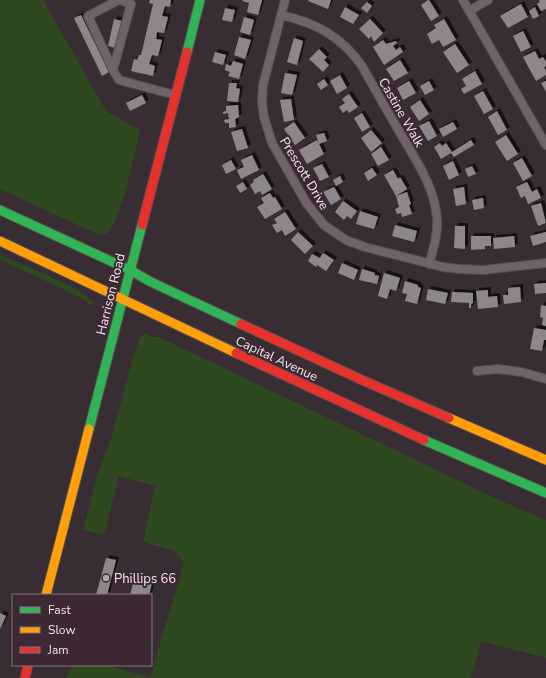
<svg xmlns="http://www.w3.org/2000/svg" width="546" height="678" viewBox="0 0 546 678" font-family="'Nunito Sans',sans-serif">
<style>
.green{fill:#2e4920}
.building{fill:#8f868b;filter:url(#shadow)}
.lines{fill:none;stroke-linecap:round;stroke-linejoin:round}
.street-casing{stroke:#554b50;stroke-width:10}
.fast-casing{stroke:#554b50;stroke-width:11}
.slow-casing{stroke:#554b50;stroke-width:11}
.jam-casing{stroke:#554b50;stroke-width:11}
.street{stroke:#6e6369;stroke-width:8}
.fast{stroke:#30b455;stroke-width:9}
.slow{stroke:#ff9f0a;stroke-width:9}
.jam{stroke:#e5322d;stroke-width:9}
.poi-dot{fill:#b1a5ab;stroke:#3c2934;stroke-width:1.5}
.labels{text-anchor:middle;stroke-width:4;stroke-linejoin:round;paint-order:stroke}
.street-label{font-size:13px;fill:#f2e5eb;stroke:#3c2934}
.poi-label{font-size:13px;fill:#f2e5eb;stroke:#3c2934;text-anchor:start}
</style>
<defs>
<filter id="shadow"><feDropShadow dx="3" dy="-3" stdDeviation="0" flood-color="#0009"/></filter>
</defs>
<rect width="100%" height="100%" fill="#382d33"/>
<path class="green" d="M0,0H43L106,111L140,130C135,150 121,223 107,233C103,236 99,235 95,233L0,189Z
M0,255C20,264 83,288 94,303L89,305L86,301L59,287L0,260Z
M145,333L151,337H159L499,500L546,520V658L481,641L471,678H66L73,665H104L150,677L184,563L175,551L143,542L155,486L119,476L104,535L83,530L98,473L112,436L133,357L140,337Z"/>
<path class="building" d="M150,0H171L170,7L165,6L162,16L168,17L164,33L157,32L156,39L162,40L158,56L152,55L149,64L155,66L153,76L131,71L134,59L137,60L139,55H141L153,4L149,3Z
M243,0H262L258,15L247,12L249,3L242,1Z
M309,0H331L328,9L308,1Z
M428,0H429L439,16L431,21L421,5Z
M539,0H546V9L541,11L537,4L540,2Z
M367,2L372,6L367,13L361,8Z
M521,4L528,17L508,28L500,16Z
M345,7L359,15L353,24L340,17Z
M535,7L539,16L533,19L529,11Z
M225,8L235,10L232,22L222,20Z
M81,15L109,72L102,76L74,18Z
M244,17L254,20L250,35L240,32Z
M114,19L122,21L115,48L108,46Z
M370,19L383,33L374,42L371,36L369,39L359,29Z
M444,19L456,40L443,47L439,40L432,44L427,34L436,28L434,25Z
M523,31L531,47L521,52L513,36Z
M239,37L251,40L245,59L234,55Z
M294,38L303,41L297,65L287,62Z
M383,40L386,44L396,41L397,43L393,46L396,50L400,47L403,52L384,65L373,47Z
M455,44L469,65L457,73L443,52Z
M319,49L327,57L324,60L329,65L323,72L309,59Z
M535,51L539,59L543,57L546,62V66L544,67L546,71V75L536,81L523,57Z
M215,52L226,55L223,65L212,62Z
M400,60L408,73L394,81L386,69Z
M233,61L243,64L239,79L228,76L230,72L225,70L226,64L231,66Z
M475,71L482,84L464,94L461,89L466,86L462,79Z
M285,73L297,75L292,95L281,93Z
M340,75L347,88L337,94L330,81Z
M324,79L328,85L321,90L317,84Z
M409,81L416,93L403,100L397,88Z
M429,81L434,90L425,95L420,86Z
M546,81V92L541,83Z
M229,83H237L236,88L240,89L238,102L227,101Z
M483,91L493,109L484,114L474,96Z
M349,94L358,107L349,113L347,110L343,113L339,107L345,103L342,99Z
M142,95L146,103L130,111L126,103Z
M291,99L294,120L284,122L280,100Z
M420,100L429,114L419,121L410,107Z
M238,105L239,117L235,119L236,127L229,128V123H225L224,120L229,119L228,113L223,114V112L226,111V106Z
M497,111L507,130L498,135L488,117Z
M362,113L370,127L362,132L354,118Z
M429,121L437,136L428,141L419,126Z
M294,122L305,138L295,145L284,129Z
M453,122L457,129L443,137L439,129Z
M242,129L248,148L237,151L231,132Z
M371,130L382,143L371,152L361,138Z
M324,133L327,141L319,144L316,135Z
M506,135L518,154L507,161L495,142Z
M317,140L324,154L307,164L299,150Z
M471,140L474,145L454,157L451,153L441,159L434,147L440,143L442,146L446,143L452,152Z
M381,147L389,160L378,166L371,154Z
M252,155L259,170L241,179L237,170L244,167L241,160Z
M522,158L532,176L523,181L513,163Z
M231,160L236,169L226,174L222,165Z
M453,161L459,175L449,180L443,166Z
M322,164L329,177L320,181L313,168Z
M472,166L476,174L468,177L465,169Z
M372,168L377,175L368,181L364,173Z
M393,170L398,179L400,177L407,189L396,196L384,175Z
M263,174L272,189L262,195L260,191L255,194L250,185L254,182L253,180Z
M340,176L343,182L336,186L333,180Z
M243,182L247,189L240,193L236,186Z
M527,182L532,192L537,189L541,198L528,204L525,196L521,198L516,187Z
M334,187L341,199L331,205L323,192Z
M464,187L466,204L456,206L453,189Z
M407,192L411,204L409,205L412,214L402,217L401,213L397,214L395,209L399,207L396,196Z
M270,193L273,198L275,197L282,209L265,219L257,207L264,203L261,198Z
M483,198L484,208L474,210L472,200Z
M343,201L357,211L351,219L347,216L344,220L335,212Z
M541,203L546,223L538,226L531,206Z
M360,211L378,217L374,229L356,224Z
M285,212L296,229L285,236L282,230L277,233L272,225L277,223L274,219Z
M395,225L417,231L414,242L392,236Z
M455,226H465V249L454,248Z
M298,232L313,246L305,254L291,240Z
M546,232V242L533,246L530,236Z
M471,236H491V246H485V249L471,250Z
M514,236L515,247L494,249L493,238Z
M323,253L334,260L326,271L317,265L316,267L308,261L312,254L320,258Z
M342,263L358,270L354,280L338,273Z
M362,269L375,273L374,275L379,276L377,284L359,280Z
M384,273L400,278L396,291L390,289L387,299L378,296Z
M405,281L418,285V287L421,288L417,304L405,301L407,294L402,293Z
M546,283V293L535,294L534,284Z
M520,287L521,302L504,304L503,295H508V288Z
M428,289L448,293L445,304L426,300Z
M488,290V297L497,296L498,307L478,309L476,291Z
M452,292L473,293V303L471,304V308H469V303L451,302Z
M541,305L546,306V326L542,325L543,318L540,317Z
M534,328L546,330V340H544L542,351L530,349Z
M106,558L116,560L107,595H96Z
M135,575L153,579L149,595H130Z
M0,613L6,616L0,629Z"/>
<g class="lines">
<g class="street-casing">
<path id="street" d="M119,0L88,16L113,70L119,80L175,95
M285,0L263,85L262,103L264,117L272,143L307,204L324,225L346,240L365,247L443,267L458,269L484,270L546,263
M463,0L546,145
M469,11L488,0
M281,15C316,23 341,36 362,66C375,89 388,113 402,136C417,162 435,188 437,219C438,235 433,250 429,264
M113,70L131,4L120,0
M477,371L498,369L521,372L546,379"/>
</g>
<g class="fast-casing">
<path id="fast" d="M187,52L200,0
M0,210L130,270L151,282L241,324
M89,429L142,225
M424,440L546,493"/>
</g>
<g class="slow-casing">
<path id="slow" d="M0,241L236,353
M449,418L546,460
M46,595L89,429"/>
</g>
<g class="jam-casing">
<path id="jam" d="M142,225L187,52
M241,324L362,380L449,418
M236,353L424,440
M25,678L28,665"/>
</g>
<use href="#street" class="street"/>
<use href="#fast" class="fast"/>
<use href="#slow" class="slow"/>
<use href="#jam" class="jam"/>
</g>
<circle class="poi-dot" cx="106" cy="578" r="4"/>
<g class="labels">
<g class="street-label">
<text transform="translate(402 112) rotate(60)" y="5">Castine Walk</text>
<text transform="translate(305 173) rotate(59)" y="5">Prescott Drive</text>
<text transform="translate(110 294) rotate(-76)" y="5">Harrison Road</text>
<text transform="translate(277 358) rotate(25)" y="5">Capital Avenue</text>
</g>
<g class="poi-label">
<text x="114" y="583">Phillips 66</text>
</g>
</g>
<rect x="12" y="594" width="140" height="72" fill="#3c2934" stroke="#85747d"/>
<rect x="20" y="607" width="20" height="6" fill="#30b455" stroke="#85747d"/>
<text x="48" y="614" font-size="12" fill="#f2e5eb">Fast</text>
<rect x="20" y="627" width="20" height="6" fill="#ff9f0a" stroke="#85747d"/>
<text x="48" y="634" font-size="12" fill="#f2e5eb">Slow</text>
<rect x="20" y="647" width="20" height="6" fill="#e5322d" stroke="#85747d"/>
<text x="48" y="654" font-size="12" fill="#f2e5eb">Jam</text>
</svg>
